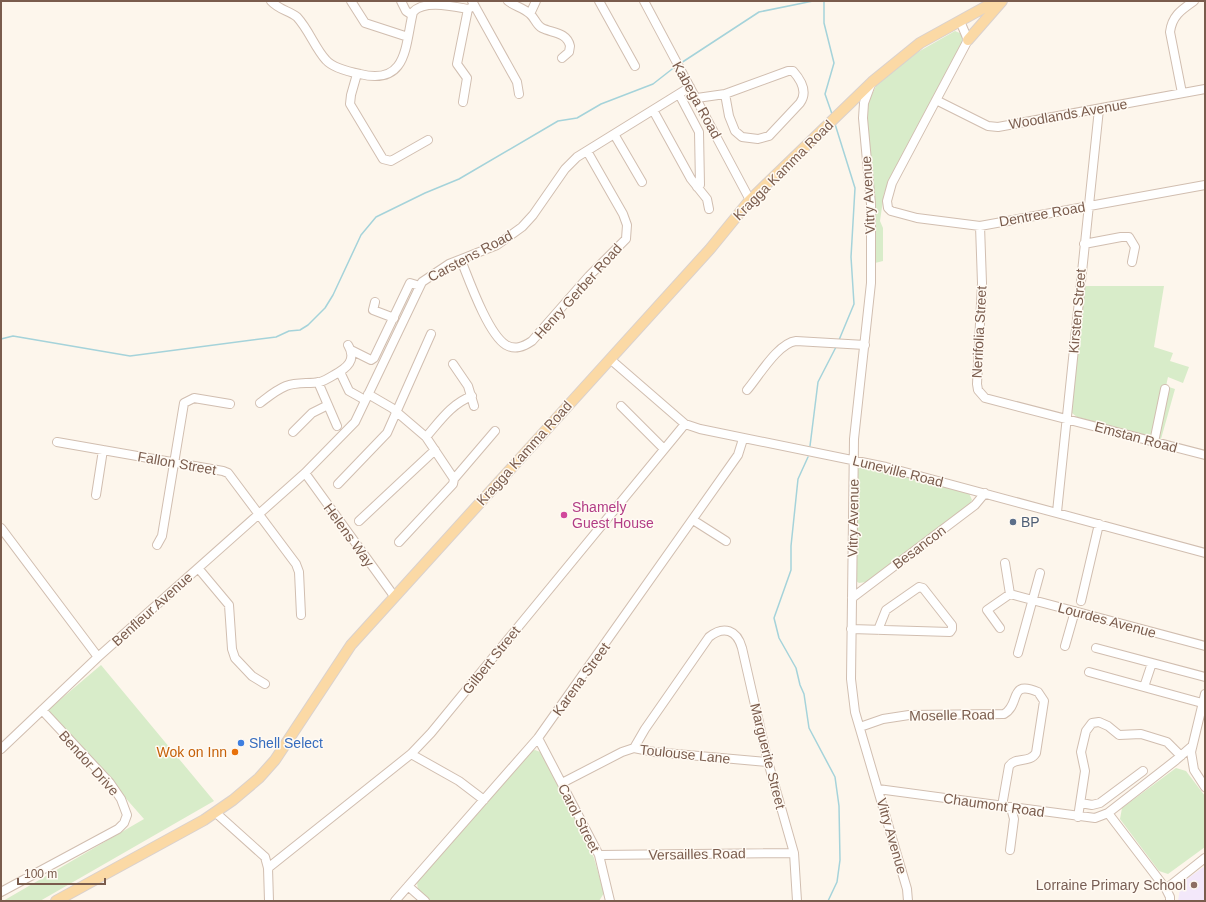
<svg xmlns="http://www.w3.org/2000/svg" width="1206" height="902" viewBox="0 0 1206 902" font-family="Arial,sans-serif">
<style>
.education{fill:#f3e8fa}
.green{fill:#d8ecc9}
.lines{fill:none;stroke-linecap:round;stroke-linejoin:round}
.stream{stroke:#a5d3da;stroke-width:1.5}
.minor-casing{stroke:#d1beb0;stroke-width:10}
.major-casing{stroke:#dad1cd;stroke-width:12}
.minor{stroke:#fff;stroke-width:8}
.major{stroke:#fbd9a5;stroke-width:10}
.hotel-dot{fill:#d1479c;stroke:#fffaf3;stroke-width:1.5}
.service-dot{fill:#5c6f8a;stroke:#fffaf3;stroke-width:1.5}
.shop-dot{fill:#3f7fe0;stroke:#fffaf3;stroke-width:1.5}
.food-dot{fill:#e8710a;stroke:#fffaf3;stroke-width:1.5}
.education-dot{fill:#8d6e63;stroke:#fffaf3;stroke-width:1.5}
.labels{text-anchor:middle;stroke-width:3;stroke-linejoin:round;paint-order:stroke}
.street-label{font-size:14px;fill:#7a5c4d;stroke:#fffaf3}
.hotel-label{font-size:14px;fill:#b23c85;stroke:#fffaf3;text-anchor:start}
.service-label{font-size:14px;fill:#4e5e75;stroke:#fffaf3;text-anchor:start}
.shop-label{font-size:14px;fill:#366cbe;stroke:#fffaf3;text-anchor:start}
.food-label{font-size:14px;fill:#c56008;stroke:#fffaf3;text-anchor:end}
.education-label{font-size:14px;fill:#785e54;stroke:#fffaf3;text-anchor:end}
</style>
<rect width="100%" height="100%" fill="#fdf6ec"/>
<path class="education" d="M1205,866V901H1178L1180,889L1184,881Z"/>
<path class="green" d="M955,31L962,34L964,41L884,193L880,221L883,228V261L875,263L873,193L867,131V105L877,84L896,67L918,52Z
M1083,286H1164L1154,347L1173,353L1170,361L1189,367L1183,383L1168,377L1166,386L1175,389L1161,439L1077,417L1072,413Z
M865,466L969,493L972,500L969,505L875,576L866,582L859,583L856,581L857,472L859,468Z
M101,665L214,801L40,901H3L144,819L48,710Z
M535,750L543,753L594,858L604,893L599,901H430L418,891L417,882L531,751Z
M1176,768L1186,771L1205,796V847L1168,874L1159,871L1120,819L1122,808Z"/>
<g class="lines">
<path class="stream" d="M824,1V23L834,63L825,94L832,114
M681,63L759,12L813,1
M835,124L855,188L851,257L854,304L839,340
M1,339L13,336L130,356L276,337L289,331L300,330L308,325L325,308L333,295L361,235L376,217L425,193L459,179L558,121L577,118L601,104L653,84L676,66
M810,446L818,382L836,347
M808,457L798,479L791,546V570L774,618L779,638L796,668L800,685L804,694L809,728L835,777L839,806L840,860L837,882L828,901"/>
<g class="minor-casing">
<path id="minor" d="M271,1C278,9 289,11 297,17C309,30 315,48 326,60C333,68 350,72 360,74C408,86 405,45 413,12C424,0 451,6 468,9
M351,1L365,23L408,37
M401,1L406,11L412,15
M472,1L517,82L519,94
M508,1C514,6 524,8 530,14C535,18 536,25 542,28C552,33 567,32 570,46L569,52L562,58
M599,1L635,66
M644,1L750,200
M530,14L536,1
M960,21L968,40L892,183L887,201L888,208L891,211L917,218L980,226L1205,185
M357,74L351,95L350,104L383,159L391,161L428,140
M871,84L864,103L863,118L871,204V283L854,439L851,679L855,712L907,889L908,901
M1182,93L1170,32C1172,16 1181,10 1194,1
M679,94L699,132L700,185L697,187
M697,98L725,94L788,71H793C801,80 808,92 800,103L769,136L758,139L742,137L735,131L729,116L725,94
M936,100L988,126L998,127L1205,89
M463,102L467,78L457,64L468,9L472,7
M653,110L691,179L707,199L709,209
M614,134L642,182
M980,226L982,283L977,384L978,390L985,398L1205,455
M1084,244L1121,237H1129L1135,247L1132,262
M461,260C469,280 488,334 506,345C515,350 523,347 532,341L589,276L626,239L627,225L623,214L587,151
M375,302L373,310L394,318
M351,350L371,360L374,358L410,283L420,286
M610,359L685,424L700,429L886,467L1205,553
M453,364L468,386L474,406
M340,372L349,391L365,400
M318,382L337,426
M747,390C759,376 778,343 796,341L865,345
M368,394L392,408L426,437L454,479
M260,403C268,397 276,390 286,386C297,382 308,384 320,382C324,381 329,378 334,375C347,368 357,360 348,345
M621,406L664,449
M293,432L312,413L328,405
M426,437C440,421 451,404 472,396
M57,442L223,471L228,473L296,564L299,572L301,615
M1154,442L1165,389
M305,473L394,596
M338,484L387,433L431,334
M96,495L103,450
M1057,512L1099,109
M693,520L726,541
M359,521L435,450
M1,528L98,657
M399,542L453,484L454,479L495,431
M157,545L162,536L184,403L194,398L230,404
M198,568L229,605L232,649L235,658L252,676L265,684
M1010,594L1205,646
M852,598L975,505L985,493
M1081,601L1099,524
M1000,628L987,610L1010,594L1005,563
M851,629L950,632L952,629V625L923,588L919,587L886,610L878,630
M1065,646L1075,611
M1096,648L1205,677
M1018,653L1040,573
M1089,672L1202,703
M1144,687L1152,663
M1205,694L1191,752L1194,770L1205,787
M860,727L883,719L909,715L1004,714C1021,705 1008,679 1038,692L1044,701L1036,753C1029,764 1016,756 1009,766L1002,806
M538,738L599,855L610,901
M634,748L645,729L709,637C724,625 737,630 742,648L768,762L794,853L797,901
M1,749L98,657L305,473L355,422L422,282L449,264L497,245L522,227L533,215L565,169L577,157L690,87
M411,754L459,781L484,800
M562,783L622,752L634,748L654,752L768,762
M878,789L1095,818L1108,813L1176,760L1191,747
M1081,803L1092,805L1100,803L1143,771
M216,813L265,857L268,868L269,901
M1108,813L1166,889L1170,897V901
M1078,817L1085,771L1081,752L1086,731L1092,723L1099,722L1108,726L1119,735L1141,734L1167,742L1181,756
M1010,850L1014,819L1011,808
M599,855L794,853
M268,868L411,754L431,733L685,424
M408,886L425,901
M1166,889L1205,858
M1,892L118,829L124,823L127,815L121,799L110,783L42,710
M395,901L538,738L738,455L743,439"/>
</g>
<g class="major-casing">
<path id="major" d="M968,40L1002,1
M56,901L204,820L233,800L259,778L275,760L351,645L710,249L750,200L872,82L920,43L996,1"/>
</g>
<use href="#minor" class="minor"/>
<use href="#major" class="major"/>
</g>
<circle class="hotel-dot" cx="564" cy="515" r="4"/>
<circle class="service-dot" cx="1013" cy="522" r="4"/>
<circle class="shop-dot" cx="241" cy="743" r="4"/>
<circle class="food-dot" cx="235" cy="752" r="4"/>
<circle class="education-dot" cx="1194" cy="885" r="4"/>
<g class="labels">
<g class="street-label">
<text transform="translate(697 100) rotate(61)" y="5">Kabega Road</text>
<text transform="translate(1068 114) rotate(-10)" y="5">Woodlands Avenue</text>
<text transform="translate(783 170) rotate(-45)" y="5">Kragga Kamma Road</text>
<text transform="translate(868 195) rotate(-93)" y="5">Vitry Avenue</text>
<text transform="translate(1042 214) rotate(-10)" y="5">Dentree Road</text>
<text transform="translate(470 256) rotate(-28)" y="5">Carstens Road</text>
<text transform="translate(578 291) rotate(-48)" y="5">Henry Gerber Road</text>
<text transform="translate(1077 311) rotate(-85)" y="5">Kirsten Street</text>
<text transform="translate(979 332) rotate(-87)" y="5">Nerifolia Street</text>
<text transform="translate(1136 437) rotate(15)" y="5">Emstan Road</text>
<text transform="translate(524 453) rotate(-48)" y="5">Kragga Kamma Road</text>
<text transform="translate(177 463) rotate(10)" y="5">Fallon Street</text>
<text transform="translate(898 471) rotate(14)" y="5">Luneville Road</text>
<text transform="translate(853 518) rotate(-89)" y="5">Vitry Avenue</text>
<text transform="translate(349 535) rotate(54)" y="5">Helens Way</text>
<text transform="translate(919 547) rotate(-37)" y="5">Besancon</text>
<text transform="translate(152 609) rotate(-42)" y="5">Benfleur Avenue</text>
<text transform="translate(1107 620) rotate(15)" y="5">Lourdes Avenue</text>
<text transform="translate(491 660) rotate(-51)" y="5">Gilbert Street</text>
<text transform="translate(581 679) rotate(-54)" y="5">Karena Street</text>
<text transform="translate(952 715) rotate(-1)" y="5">Moselle Road</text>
<text transform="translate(685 754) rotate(6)" y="5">Toulouse Lane</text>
<text transform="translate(768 756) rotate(76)" y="5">Marguerite Street</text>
<text transform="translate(89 763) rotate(48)" y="5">Bendor Drive</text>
<text transform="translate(994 805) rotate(8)" y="5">Chaumont Road</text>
<text transform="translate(579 818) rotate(63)" y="5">Carol Street</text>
<text transform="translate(892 836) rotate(74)" y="5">Vitry Avenue</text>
<text transform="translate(697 854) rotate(-1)" y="5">Versailles Road</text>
</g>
<g class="hotel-label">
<text x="572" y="512">Shamely<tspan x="572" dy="16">Guest House</tspan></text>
</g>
<g class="service-label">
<text x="1021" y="527">BP</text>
</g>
<g class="shop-label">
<text x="249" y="748">Shell Select</text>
</g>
<g class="food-label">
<text x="227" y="757">Wok on Inn</text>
</g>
<g class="education-label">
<text x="1186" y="890">Lorraine Primary School</text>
</g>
</g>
<rect width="1206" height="902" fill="none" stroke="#7a5c4d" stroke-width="4"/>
<path d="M18 878v6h87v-6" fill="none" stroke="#7a5c4d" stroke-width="2"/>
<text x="24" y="878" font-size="12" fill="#7a5c4d" stroke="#fffaf3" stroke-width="3" paint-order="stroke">100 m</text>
</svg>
